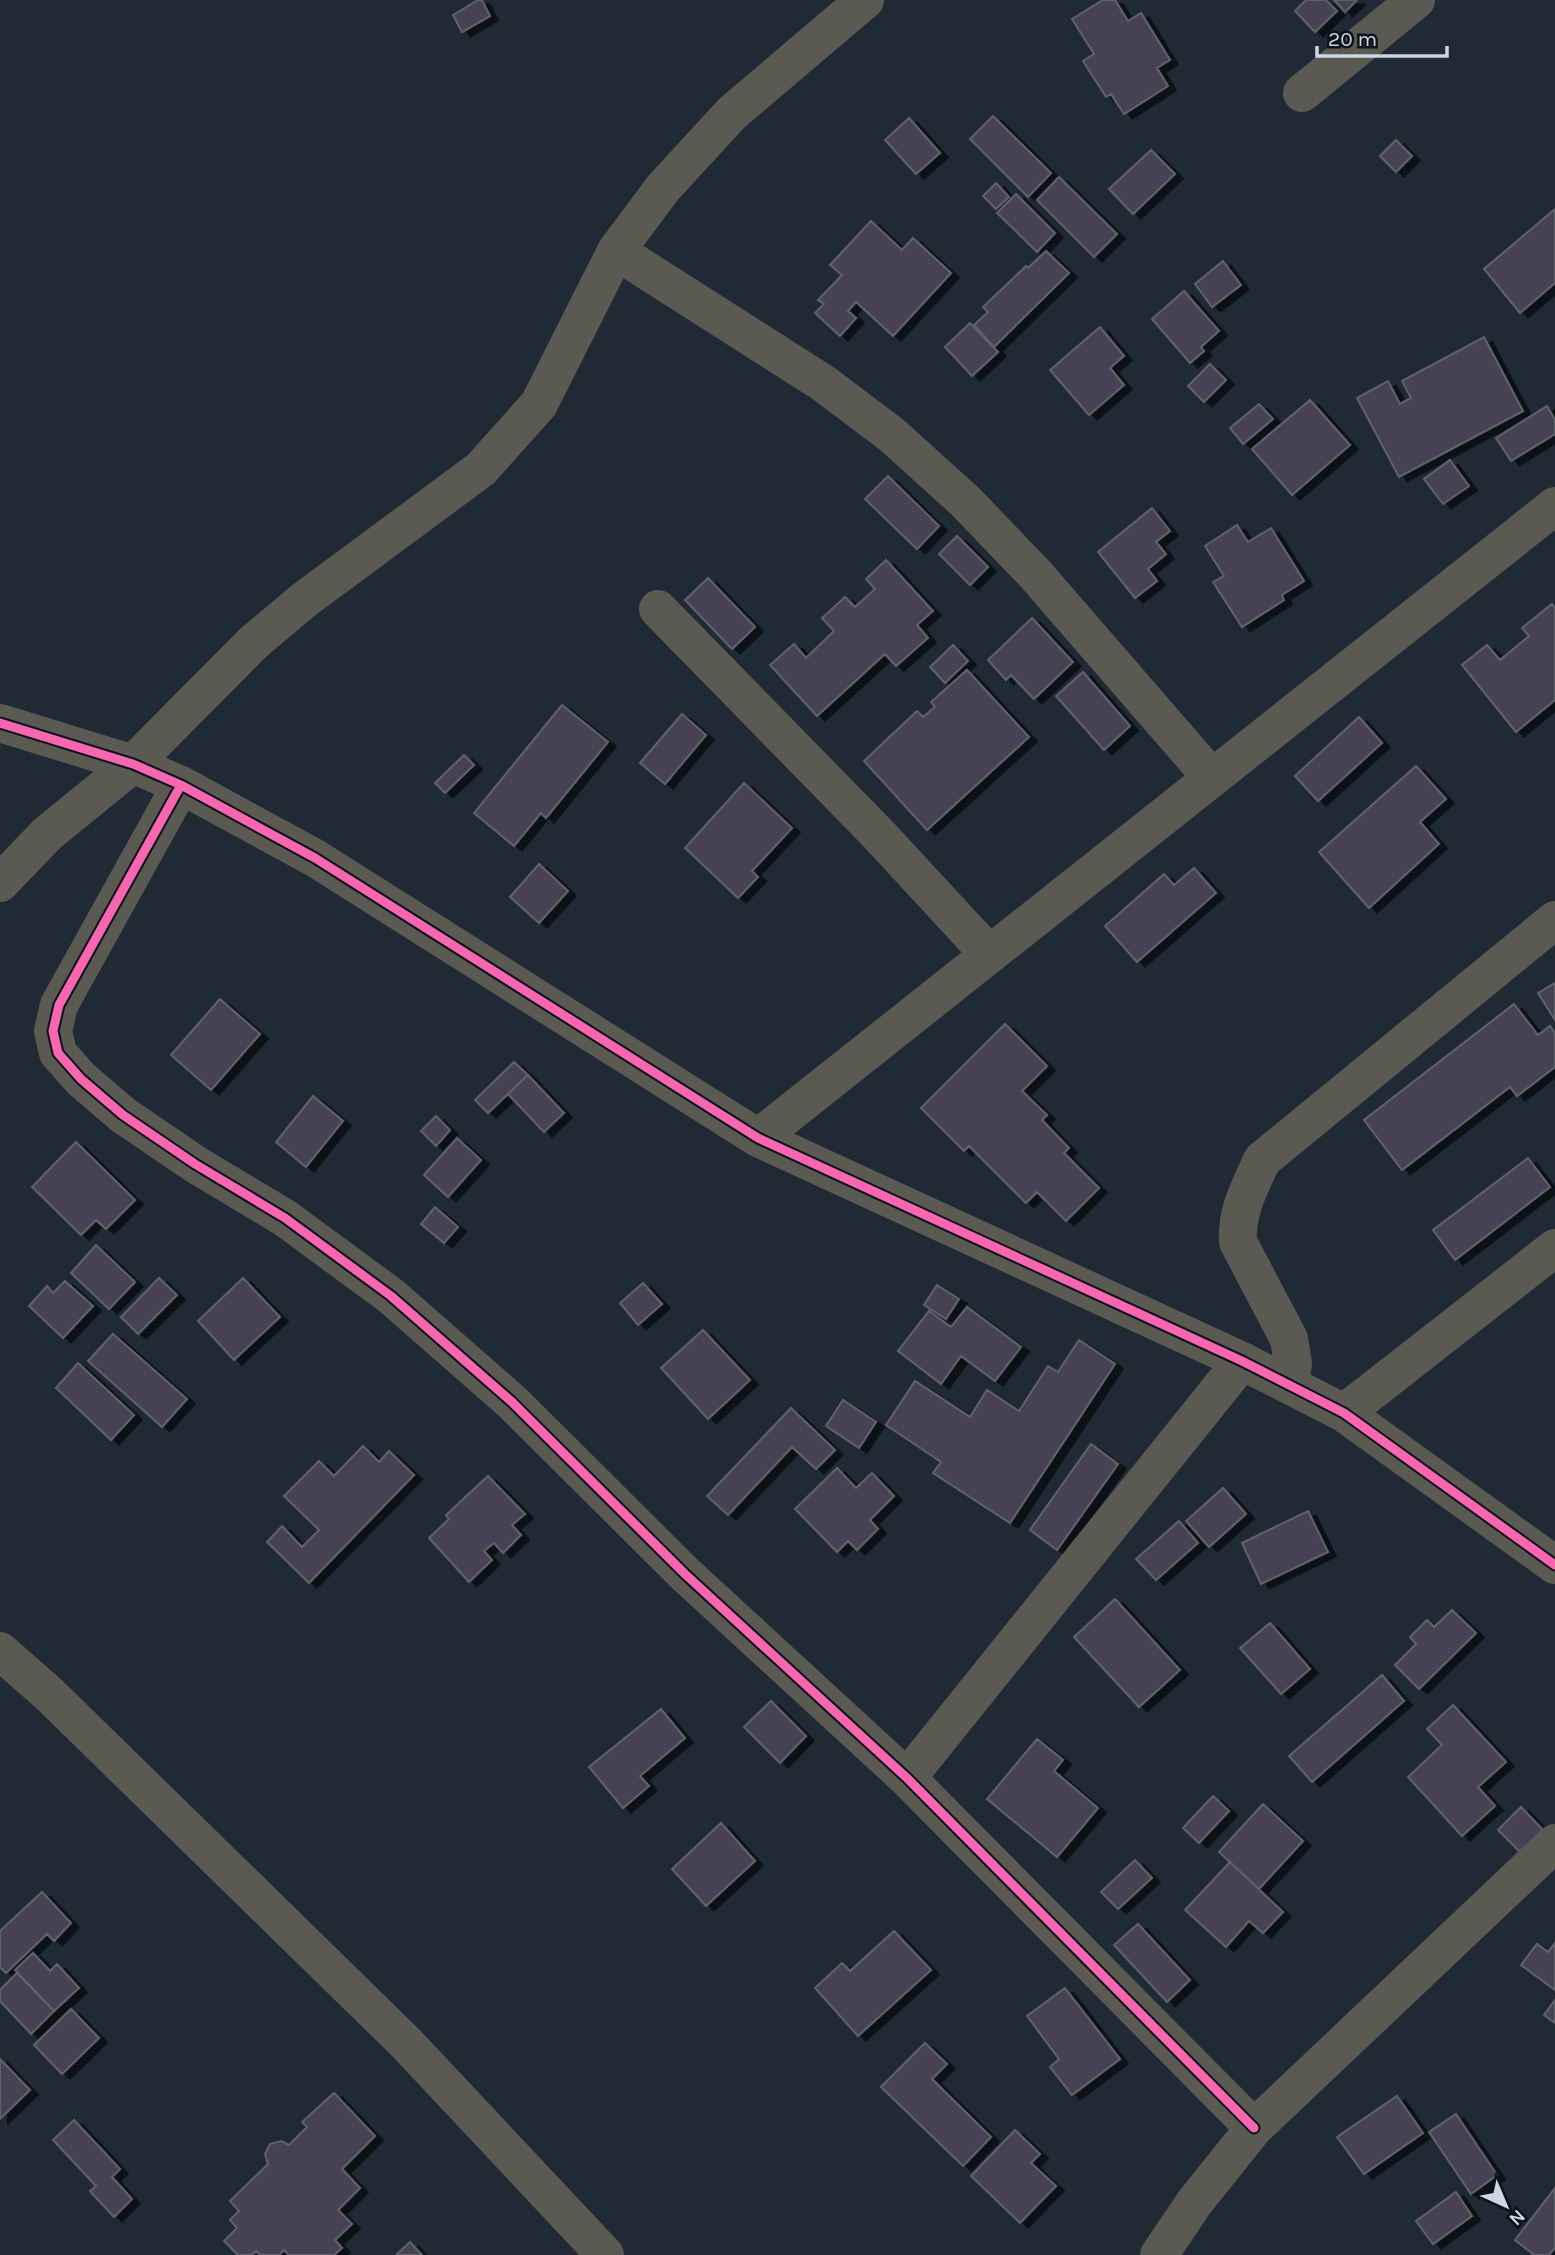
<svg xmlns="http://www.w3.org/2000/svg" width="1555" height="2255" viewBox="0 0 1555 2255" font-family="Karla,sans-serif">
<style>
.building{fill:#474353;stroke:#60626b;stroke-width:2;filter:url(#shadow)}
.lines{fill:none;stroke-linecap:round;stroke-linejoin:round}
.minor{stroke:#5a5a53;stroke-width:38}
.cycleway-casing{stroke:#0a121a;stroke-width:13}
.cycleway{stroke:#f766af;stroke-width:9}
</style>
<defs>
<filter id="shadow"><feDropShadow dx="8" dy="4.5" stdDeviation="0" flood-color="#0009"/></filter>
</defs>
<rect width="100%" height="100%" fill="#1f2a34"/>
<path class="building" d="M478,0H482L490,16L462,32L453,15Z
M1103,0H1115L1128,21L1141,13L1170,60L1157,68L1168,86L1124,114L1111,94L1106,97L1083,61L1094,54L1072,19Z
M1306,0H1326L1337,11L1315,32L1295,11Z
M1334,0H1357L1345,12Z
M993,116L1051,173L1028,197L970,139Z
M909,118L940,153L916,174L885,140Z
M1396,140L1412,156L1396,172L1380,156Z
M1151,150L1175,174L1133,214L1109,189Z
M1059,177L1117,234L1094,257L1037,200Z
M996,183L1009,197L996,209L983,196Z
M1016,194L1055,233L1037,252L997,213Z
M1555,209V283L1520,313L1484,269Z
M871,221L902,250L913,238L951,273L893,336L856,302L848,311L856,318L840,336L815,313L824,304L818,300L842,275L830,265Z
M1046,251L1069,273L994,347L974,325L988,312L983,307L1026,266L1028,268Z
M1223,261L1241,285L1212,307L1195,284Z
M1184,291L1219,331L1201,347L1204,351L1190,363L1152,319Z
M970,323L998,352L972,376L945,347Z
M1100,327L1124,356L1110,368L1124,385L1089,415L1050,370Z
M1484,337L1523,411L1399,477L1357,398L1388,381L1400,404L1411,398L1402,381Z
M1210,364L1226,380L1204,402L1188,386Z
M1310,400L1350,445L1292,495L1252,449Z
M1259,404L1273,419L1243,444L1230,428Z
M1547,406L1555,420V434L1511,461L1496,438Z
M1450,460L1469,486L1443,504L1424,479Z
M888,476L939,526L917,549L865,499Z
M1152,508L1170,531L1156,542L1166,554L1148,569L1157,581L1135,598L1098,552Z
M1237,525L1248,542L1271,528L1304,581L1282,595L1284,600L1242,627L1213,582L1224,576L1205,546Z
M957,536L988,567L970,585L939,554Z
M886,560L933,611L917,625L928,638L896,666L885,654L817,716L770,665L794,644L806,658L834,631L822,618L845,597L855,607L875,589L866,579Z
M708,578L755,627L732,649L685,600Z
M1552,604L1555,608V700L1516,732L1462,665L1487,645L1500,660L1529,636L1522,628Z
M1032,618L1073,662L1034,699L1011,675L1006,680L988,660Z
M953,645L968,661L945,683L930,667Z
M967,670L1029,737L927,830L864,761L917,711L923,717L935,707L931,702Z
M1083,672L1130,726L1104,750L1056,696Z
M562,705L608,742L546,818L541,813L514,846L474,813Z
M682,714L706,735L665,784L640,763Z
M1359,717L1382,743L1318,801L1295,776Z
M464,755L474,765L445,793L435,783Z
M1416,766L1446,799L1420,822L1439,844L1369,908L1319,852Z
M744,783L792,828L752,871L758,877L738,898L685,848Z
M539,864L568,891L539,923L510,897Z
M1194,868L1216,893L1137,962L1105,926L1164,874L1174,885Z
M1555,983V1020L1538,993Z
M220,999L260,1034L211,1090L171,1055Z
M1514,1004L1538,1035L1550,1026L1555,1033V1067L1517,1096L1510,1087L1402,1170L1364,1120Z
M1005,1024L1047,1066L1022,1091L1047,1115L1042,1120L1069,1148L1064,1153L1099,1188L1066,1221L1037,1192L1026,1203L969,1146L964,1151L921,1108Z
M514,1062L528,1075L488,1113L475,1100Z
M528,1075L564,1113L544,1132L508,1094Z
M313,1096L343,1121L306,1167L276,1142Z
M436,1116L450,1130L436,1146L421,1131Z
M457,1138L481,1160L448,1197L424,1175Z
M76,1142L135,1200L106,1229L96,1220L81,1235L32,1187Z
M1528,1158L1550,1187L1455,1260L1433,1230Z
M435,1207L458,1227L444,1243L421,1224Z
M96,1245L135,1282L109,1309L71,1273Z
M159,1278L177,1295L138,1334L121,1317Z
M243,1278L280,1317L234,1360L198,1321Z
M65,1281L93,1306L63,1338L29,1306L47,1286L53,1293Z
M643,1283L662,1304L638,1325L620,1303Z
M937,1285L959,1299L946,1319L924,1305Z
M967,1307L1021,1347L995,1381L961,1356L941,1384L898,1351L929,1311L951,1327Z
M703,1330L750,1380L708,1419L661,1368Z
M113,1334L187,1399L162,1427L88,1361Z
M1079,1340L1115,1364L1010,1523L933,1473L941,1462L886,1425L915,1381L970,1417L987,1390L1019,1411L1048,1366L1058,1372Z
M78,1363L134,1415L111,1440L56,1388Z
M843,1400L876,1422L859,1448L826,1426Z
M791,1408L835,1450L816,1469L792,1447L728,1515L707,1496Z
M1091,1444L1118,1464L1057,1550L1030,1530Z
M363,1446L379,1462L389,1451L414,1475L309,1583L267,1542L282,1526L302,1547L319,1530L284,1496L319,1461L334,1476Z
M837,1468L856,1488L872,1473L894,1496L870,1520L878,1529L857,1550L848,1541L837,1552L795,1509Z
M488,1476L525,1514L512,1525L521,1535L503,1553L494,1543L484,1551L492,1560L469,1582L429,1538L449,1519L446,1515Z
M1223,1488L1246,1514L1209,1547L1186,1521Z
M1308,1511L1328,1552L1261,1584L1242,1543Z
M1179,1521L1198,1543L1156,1580L1136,1559Z
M1115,1599L1180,1670L1139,1707L1074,1637Z
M1452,1610L1476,1633L1419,1689L1395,1665L1416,1644L1410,1637L1427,1620L1434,1627Z
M1270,1623L1310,1669L1281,1694L1240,1648Z
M1382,1675L1404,1701L1312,1782L1289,1756Z
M771,1701L806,1736L780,1763L744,1727Z
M1453,1705L1506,1762L1478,1787L1495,1806L1462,1836L1408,1777L1442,1745L1427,1729Z
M661,1709L685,1738L640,1776L649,1786L623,1808L589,1767Z
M1037,1739L1063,1760L1054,1771L1098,1808L1057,1857L987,1799Z
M1213,1796L1229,1811L1199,1843L1183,1828Z
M1263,1804L1303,1841L1259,1889L1219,1852Z
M1521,1807L1543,1830L1520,1852L1498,1830Z
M721,1823L755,1861L706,1906L672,1869Z
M1135,1860L1152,1878L1118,1909L1101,1892Z
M1230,1862L1283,1912L1263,1933L1249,1921L1226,1947L1185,1910Z
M42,1892L71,1923L54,1941L47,1934L6,1973L0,1967V1931Z
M1138,1924L1190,1980L1167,2002L1114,1945Z
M894,1931L931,1970L858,2036L815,1988L842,1963L850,1971Z
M1555,1943V1990L1521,1965L1537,1944L1548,1952Z
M33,1953L50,1971L57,1964L79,1988L54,2011L15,1970Z
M17,1973L54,2011L31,2034L0,2001V1990Z
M1065,1988L1120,2059L1072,2095L1050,2067L1059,2059L1027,2016Z
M1555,2000V2023L1544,2015Z
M71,2009L99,2038L62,2074L34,2045Z
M925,2043L947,2064L932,2079L991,2137L963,2166L881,2087Z
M0,2059L30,2090L0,2119Z
M334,2093L375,2136L342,2169L360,2188L338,2210L352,2224L335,2240L342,2248L334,2255H289L284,2250L279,2255H260L256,2251L252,2255H238L224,2241L237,2228L230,2220L239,2211L230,2201L268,2164L265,2154L270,2144L281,2141L289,2145L307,2127L302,2122Z
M1397,2096L1423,2133L1364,2174L1337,2137Z
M1456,2114L1497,2175L1471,2194L1429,2132Z
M74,2120L120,2169L112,2177L132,2199L114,2217L90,2191L96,2186L53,2140Z
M1015,2130L1040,2154L1031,2163L1056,2186L1020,2223L971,2176Z
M1555,2188V2248L1549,2255H1534L1515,2240Z
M1456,2192L1472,2216L1433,2244L1416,2221Z
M410,2242L422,2255H396Z"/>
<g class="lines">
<path class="minor" d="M1302,93L1416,0
M616,251L823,383L892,435L966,502L1036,575L1212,778
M658,609L879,835L989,954
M0,723L133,764L181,785L315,858L758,1138L1242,1361L1344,1413L1555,1565
M181,785L59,1005L53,1031L58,1053L81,1079L123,1115L195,1164L285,1218L391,1296L512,1402L685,1574L907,1778L1254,2128
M0,883L47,834L133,764L254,642L304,600L481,469L539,404L616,251L663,188L732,113L865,0
M758,1138L1555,506
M1290,1385L1293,1363L1289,1339L1238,1242C1236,1211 1250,1187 1262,1160L1555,920
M1344,1413L1555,1248
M0,1651L49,1694L406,2043L605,2255
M907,1778L1242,1361
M1159,2255L1194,2203L1254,2128L1555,1843"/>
<g class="cycleway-casing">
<path id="cycleway" d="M0,723L133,764L181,785L315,858L758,1138L1242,1361L1344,1413L1555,1565
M181,785L59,1005L53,1031L58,1053L81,1079L123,1115L195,1164L285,1218L391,1296L512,1402L685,1574L907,1778L1254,2128"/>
</g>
<use href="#cycleway" class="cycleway"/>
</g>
<g transform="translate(1506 2206) rotate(136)" stroke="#0a121a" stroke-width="5" paint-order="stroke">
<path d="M0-5L12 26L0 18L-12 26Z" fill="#ccd7e3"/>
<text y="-10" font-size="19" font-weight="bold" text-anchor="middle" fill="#ccd7e3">N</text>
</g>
<path d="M1317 46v10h130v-10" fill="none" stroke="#ccd7e3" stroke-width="3.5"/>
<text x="1328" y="46" font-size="21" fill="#ccd7e3" stroke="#0a121a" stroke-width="5" paint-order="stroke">20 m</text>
</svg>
